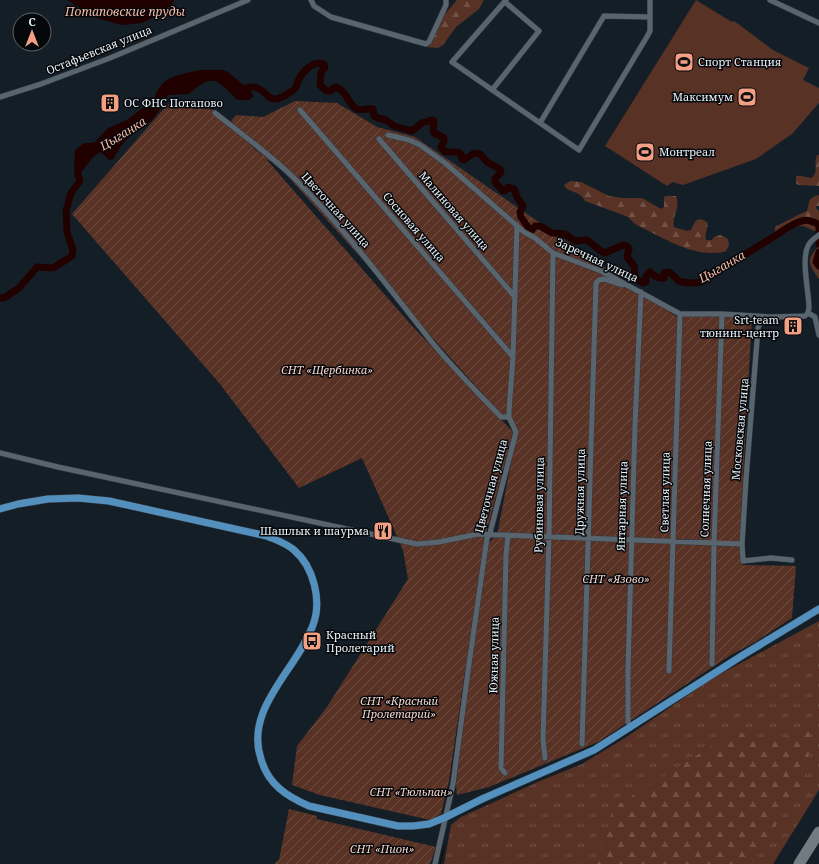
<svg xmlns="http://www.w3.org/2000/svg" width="819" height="864" viewBox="0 0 819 864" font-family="'Noto Serif',serif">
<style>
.grass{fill:url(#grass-tufts)}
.forest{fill:url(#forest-firs)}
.garden{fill:url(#garden-furrows)}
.pitch{fill:#593226}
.water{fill:#210000}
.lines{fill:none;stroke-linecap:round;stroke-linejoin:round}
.stream{stroke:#210000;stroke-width:1}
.river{stroke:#210000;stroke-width:7}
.taxiway{stroke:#727b82;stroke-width:11}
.minor-casing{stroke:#353b42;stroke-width:6}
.major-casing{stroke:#353b42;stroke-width:8}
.minor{stroke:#59656e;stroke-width:5}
.major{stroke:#5490be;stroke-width:7}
.labels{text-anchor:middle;stroke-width:3;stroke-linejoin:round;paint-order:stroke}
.street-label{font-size:11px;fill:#e9f0f6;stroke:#05080b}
.poi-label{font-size:11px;fill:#e9f0f6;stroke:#05080b;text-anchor:start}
.park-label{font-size:11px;font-style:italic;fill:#f5d5cb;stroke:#05080b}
.water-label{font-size:12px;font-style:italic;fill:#f8b9a5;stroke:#05080b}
</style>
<defs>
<pattern id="grass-tufts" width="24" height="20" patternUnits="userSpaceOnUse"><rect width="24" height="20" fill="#593226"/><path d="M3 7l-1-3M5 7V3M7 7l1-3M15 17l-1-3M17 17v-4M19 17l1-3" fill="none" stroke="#715046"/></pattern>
<pattern id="forest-firs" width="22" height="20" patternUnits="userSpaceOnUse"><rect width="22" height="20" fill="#593226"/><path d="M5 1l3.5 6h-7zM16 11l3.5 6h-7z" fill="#715046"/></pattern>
<pattern id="garden-furrows" width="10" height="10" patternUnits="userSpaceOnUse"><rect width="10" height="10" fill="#593226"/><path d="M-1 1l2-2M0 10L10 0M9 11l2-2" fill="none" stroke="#715046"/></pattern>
</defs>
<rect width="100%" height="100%" fill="#141e26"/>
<path class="grass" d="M819,621V790L773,864H444L451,825L461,817L540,781L582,764L625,738L713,678Z"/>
<path class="forest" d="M457,0H484L479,9L456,27L443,45L438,48L426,47L439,21Z
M817,155H819V186L798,185L796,183V176C801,175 806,178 812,178C819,170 813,165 817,155Z
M570,181L581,182L609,196L623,198H642L661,209L664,207V198L665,196H676C681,208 671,217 674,227L687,231L691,230C695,222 696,215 707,222C709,228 704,234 706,240H712L714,237L720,235L727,238C730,243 729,246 726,251C696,260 662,237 635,224L628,217L623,215L585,201C579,189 568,194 564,185Z
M819,195V206H816V208L819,211V231C812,232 807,225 800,226C793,226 788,233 782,235L775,231V227L798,215L807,211C810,202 807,198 819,195Z
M819,246V279C809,265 805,260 819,246Z
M737,730L762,744L811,730L806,778L751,864H597L613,808Z"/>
<path class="garden" d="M295,101L337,103L377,127L415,137L677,317H752L739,548L743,565L796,566L792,618L755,642L731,655L598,742L489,787L457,795L456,785L477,617L489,542L497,535L517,432L276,163L266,159L413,327L513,432L484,541L449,781L441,814L430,820L320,795L292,785L297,746L327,707L408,579L403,550L362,458L299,488L220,384L72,214L168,104L215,110L263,157L231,121L236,115L263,117Z
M289,809L317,816V819L436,847L430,864H274L279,860Z"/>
<path class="pitch" d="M696,0L732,22L733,21L737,23L773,50L809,68L803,80L819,88V103L792,134L756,159L683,185L673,182L667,186L605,146Z"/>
<path class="water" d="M67,0H174L173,3L157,16L142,23L122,25L100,19Z
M200,70H223L228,72L252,92L253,97L249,100H237C217,80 214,72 189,94L168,95C163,104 158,114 151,121C148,124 144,126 141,128C129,136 119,146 114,159L109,160L101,152C92,155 88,165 81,172H78L74,169L75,150L84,143H91L95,142L108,128L127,120L140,110L153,103C160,75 176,76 200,70Z"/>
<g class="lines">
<path class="stream" d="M440,864L444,846"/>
<path class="river" d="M239,91C244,90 249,86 254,87C268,89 267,106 284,96C287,94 294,91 296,87C297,85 297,83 298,81C302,72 313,60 324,64L325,67L321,72L320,85L327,91H330L335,87C347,90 348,105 357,109C361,111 367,108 373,109L374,116L378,118L386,120L394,126L412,131L422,123L432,120L434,121L433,130L434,133L444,138V141L441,147L445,152H458L461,154L462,159L464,160L474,153L480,154L487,162L500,169L501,172L495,179V182L503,191H505L508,187L514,189L517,197L523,206L520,212L521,217L530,230H532L535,226H540L552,233L565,234L575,241L587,240L601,251L605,253L623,245L627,246L629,249L627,257L634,266L635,278L643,283L646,282V276L650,272C653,275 658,279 664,278V273C672,270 673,277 679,281C683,283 698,284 703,281C725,267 747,253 770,239C781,233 790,224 802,221C807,219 815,222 819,225
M819,228V244
M819,252L816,262L819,266
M0,298H4L19,288L37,267L53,268L72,256L73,250L67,232L66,211L71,193L80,181L78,175V164"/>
<path class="taxiway" d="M799,864L819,832"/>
<g class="minor-casing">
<path id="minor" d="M311,0L314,6L331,17L426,44L429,42L446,5V0
M506,0L452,62L579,150L648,35L650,31V0
M770,0L819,23
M492,90L539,31L505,2
M0,97L41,84L110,58L248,0
M300,110L513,357
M215,113C243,135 272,156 297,181C346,230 388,287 431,341C453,368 477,392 501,417H509
M540,123L604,16L650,17
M388,135L409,140L420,145L445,163L524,232L535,238L553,253L601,271L680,314H722L770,317L805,316L808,313L809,308C809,292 801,260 808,246C810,241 815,238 819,235
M379,139L515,297
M808,313L815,317L819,335
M762,317L758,328L746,479L742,544L743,561L771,558L792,560
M0,453L58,467L417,544L439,542L478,534L742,544
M712,664L714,543L722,314
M669,671L680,314
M628,722V670L635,425L641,292
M582,744L596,283L599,280L604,279L622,285
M545,758L543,739L549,537L553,253
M505,773L501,768L506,555L508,535
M435,864L453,784L469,664L487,538L490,534L491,529L516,432L509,417V411L513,357L517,225"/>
</g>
<g class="major-casing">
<path id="major" d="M0,509L18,504L48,499L78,498L109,501L267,536C276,540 286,543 294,550C314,567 322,601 313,625C297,670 244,708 261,759C268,784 286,796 309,806L398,826H413L429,824L446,817L482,799L594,750L743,655L819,609"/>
</g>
<use href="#minor" class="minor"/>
<use href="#major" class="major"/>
</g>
<defs>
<g id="stadium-square" transform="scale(1)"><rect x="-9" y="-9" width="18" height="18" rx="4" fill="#f39f84" stroke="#05080b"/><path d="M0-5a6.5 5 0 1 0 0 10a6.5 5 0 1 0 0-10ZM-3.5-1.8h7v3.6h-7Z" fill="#111"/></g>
<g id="building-square" transform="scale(1)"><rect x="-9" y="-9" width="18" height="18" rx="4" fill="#f39f84" stroke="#05080b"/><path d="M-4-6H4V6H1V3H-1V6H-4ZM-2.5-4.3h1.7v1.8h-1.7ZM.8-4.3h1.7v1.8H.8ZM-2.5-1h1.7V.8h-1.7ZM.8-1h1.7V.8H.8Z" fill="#111"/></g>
<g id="restaurant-square" transform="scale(1)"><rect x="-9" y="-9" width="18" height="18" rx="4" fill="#f39f84" stroke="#05080b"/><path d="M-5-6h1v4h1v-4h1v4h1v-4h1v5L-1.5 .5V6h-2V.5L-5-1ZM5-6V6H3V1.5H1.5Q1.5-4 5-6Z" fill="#111"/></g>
<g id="bus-square" transform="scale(1)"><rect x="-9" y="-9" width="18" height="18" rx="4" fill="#f39f84" stroke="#05080b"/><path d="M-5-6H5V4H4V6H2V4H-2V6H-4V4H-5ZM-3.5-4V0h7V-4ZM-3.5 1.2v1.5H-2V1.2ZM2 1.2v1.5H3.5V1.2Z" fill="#111"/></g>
</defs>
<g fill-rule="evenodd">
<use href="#stadium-square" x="684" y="62"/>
<use href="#stadium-square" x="747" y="97"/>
<use href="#building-square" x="110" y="103"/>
<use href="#stadium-square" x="645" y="152"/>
<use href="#building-square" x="793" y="326"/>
<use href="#restaurant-square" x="383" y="531"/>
<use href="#bus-square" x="312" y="641"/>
</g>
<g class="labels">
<g class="street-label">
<text transform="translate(99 50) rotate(-22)" y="4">Остафьевская улица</text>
<text transform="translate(336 210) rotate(48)" y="4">Цветочная улица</text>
<text transform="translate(454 211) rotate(49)" y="4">Малиновая улица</text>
<text transform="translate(414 227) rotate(49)" y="4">Сосновая улица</text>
<text transform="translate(597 260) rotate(25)" y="4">Заречная улица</text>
<text transform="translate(740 429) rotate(-85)" y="4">Московская улица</text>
<text transform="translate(491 486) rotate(-75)" y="4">Цветочная улица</text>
<text transform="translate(706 489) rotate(-88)" y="4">Солнечная улица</text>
<text transform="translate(580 492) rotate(-89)" y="4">Дружная улица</text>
<text transform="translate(665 492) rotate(-89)" y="4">Светлая улица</text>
<text transform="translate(539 505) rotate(-89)" y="4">Рубиновая улица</text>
<text transform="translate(622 506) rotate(-88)" y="4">Янтарная улица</text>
<text transform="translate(494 655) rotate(-89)" y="4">Южная улица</text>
</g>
<g class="poi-label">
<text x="698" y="66">Спорт Станция</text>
<text x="733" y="101" text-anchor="end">Максимум</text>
<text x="124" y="107">ОС ФНС Потапово</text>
<text x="659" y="156">Монтреал</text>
<text x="779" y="324" text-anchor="end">Srt-team<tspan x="779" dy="13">тюнинг-центр</tspan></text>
<text x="369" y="535" text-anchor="end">Шашлык и шаурма</text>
<text x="326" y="639">Красный<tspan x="326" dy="13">Пролетарий</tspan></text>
</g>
<g class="park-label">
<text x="327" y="374">СНТ «Щербинка»</text>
<text x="616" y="583">СНТ «Язово»</text>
<text x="399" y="705">СНТ «Красный<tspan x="399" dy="13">Пролетарий»</tspan></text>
<text x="411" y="796">СНТ «Тюльпан»</text>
<text x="382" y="853">СНТ «Пион»</text>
</g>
<g class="water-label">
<text x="125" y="16">Потаповские пруды</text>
<text transform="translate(123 134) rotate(-32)" y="4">Цыганка</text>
<text transform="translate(722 267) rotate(-30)" y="4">Цыганка</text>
</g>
</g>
<g transform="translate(32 32)"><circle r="19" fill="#05080b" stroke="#606569"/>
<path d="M0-3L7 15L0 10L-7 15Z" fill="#f39f84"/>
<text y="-6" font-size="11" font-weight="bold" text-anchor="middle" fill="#e9f0f6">С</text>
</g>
</svg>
